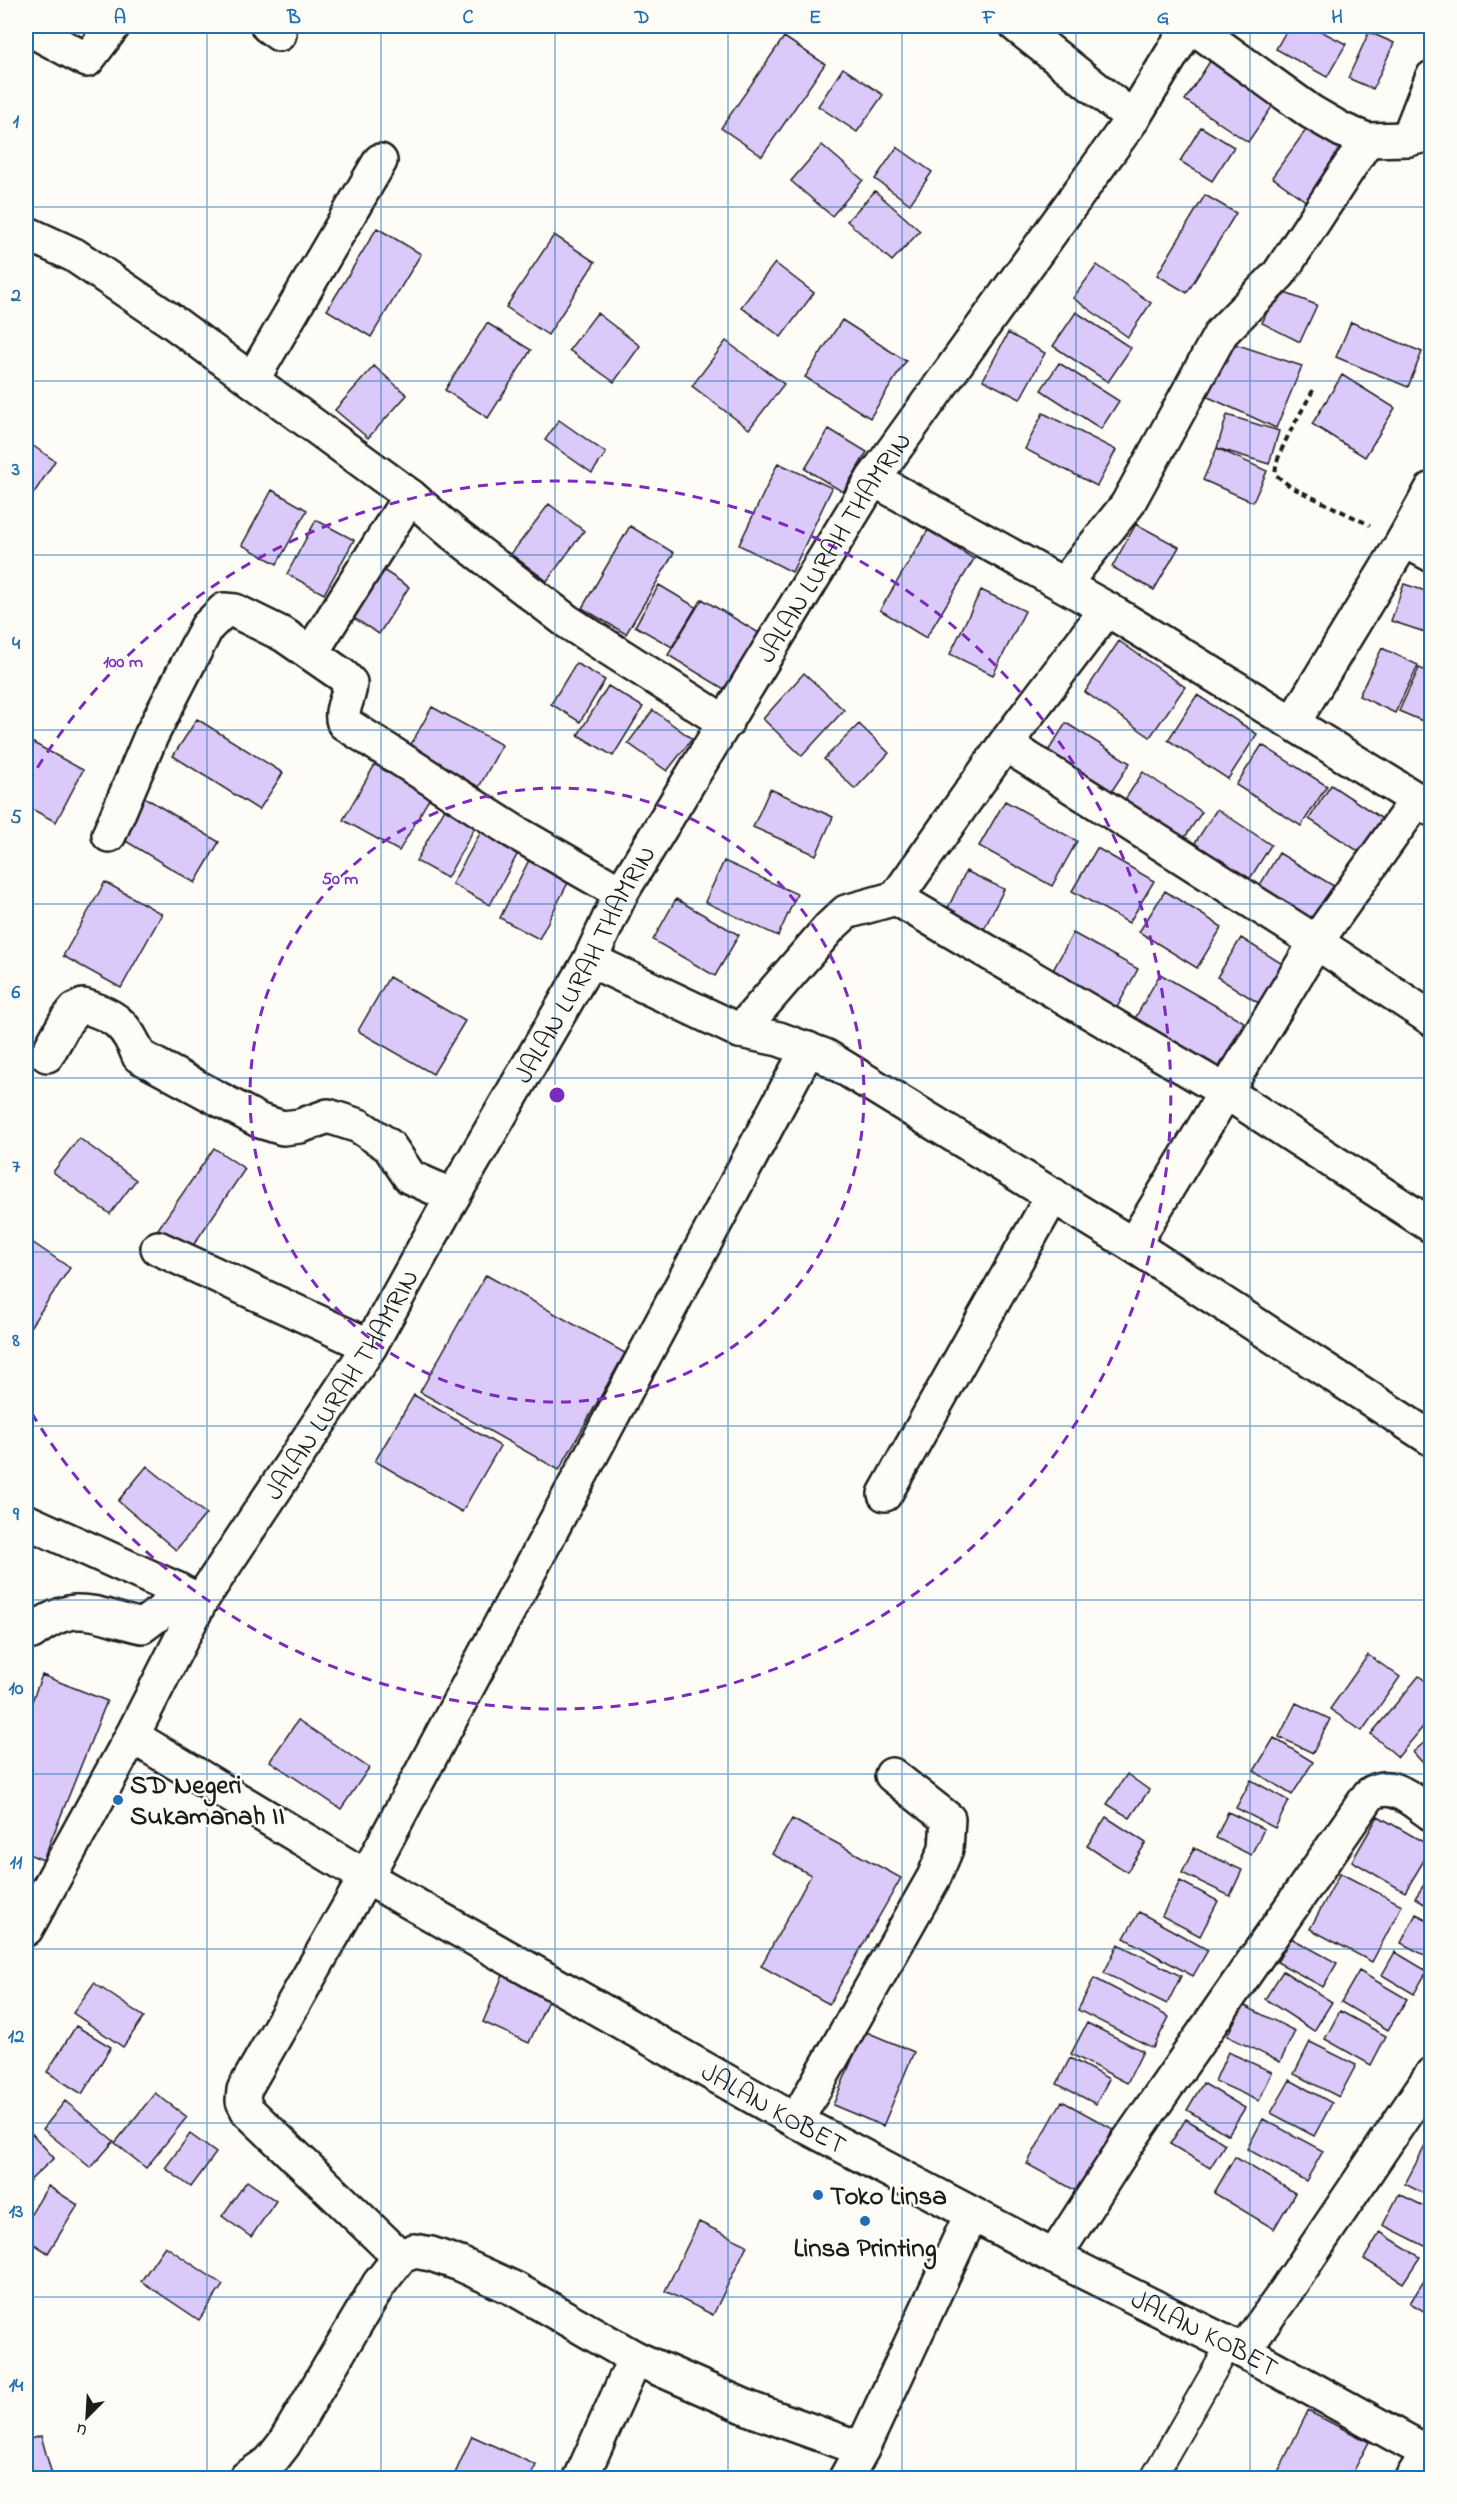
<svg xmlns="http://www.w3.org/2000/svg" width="1457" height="2504" viewBox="0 0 1457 2504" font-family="'Indie Flower',sans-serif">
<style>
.building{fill:#dbc9fa;stroke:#1c1c1c;stroke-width:1.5}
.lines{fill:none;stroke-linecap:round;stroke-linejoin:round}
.service-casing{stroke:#1c1c1c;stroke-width:28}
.minor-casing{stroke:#1c1c1c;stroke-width:38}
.tertiary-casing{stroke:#1c1c1c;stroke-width:38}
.path{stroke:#1c1c1c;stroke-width:4;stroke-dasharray:6 4.5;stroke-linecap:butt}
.service{stroke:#fdfcf7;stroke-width:24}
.minor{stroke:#fdfcf7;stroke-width:33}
.tertiary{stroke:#fdfcf7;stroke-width:33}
.grid{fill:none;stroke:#1f6fb2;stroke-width:1.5;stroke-opacity:0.55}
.ring{fill:none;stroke:#7b2cbf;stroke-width:3;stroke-dasharray:10 8}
.poi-dot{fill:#1f6fb2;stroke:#fdfcf7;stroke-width:2}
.labels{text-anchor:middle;stroke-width:5;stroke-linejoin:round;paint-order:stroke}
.street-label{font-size:27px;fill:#1c1c1c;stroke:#fdfcf7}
.poi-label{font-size:27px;font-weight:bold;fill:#1c1c1c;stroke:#fdfcf7;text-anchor:start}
.centre{fill:#7b2cbf;stroke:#fdfcf7;stroke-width:3}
.ring-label{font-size:18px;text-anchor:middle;font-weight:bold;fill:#7b2cbf;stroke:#fdfcf7;stroke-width:5;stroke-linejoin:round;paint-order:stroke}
.neatline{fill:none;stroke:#1f6fb2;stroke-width:2}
.grid-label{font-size:20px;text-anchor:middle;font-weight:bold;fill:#1f6fb2}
</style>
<rect width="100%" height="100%" fill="#fdfcf7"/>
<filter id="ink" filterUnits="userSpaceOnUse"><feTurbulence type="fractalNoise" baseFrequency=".0167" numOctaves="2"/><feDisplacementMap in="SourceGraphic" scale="12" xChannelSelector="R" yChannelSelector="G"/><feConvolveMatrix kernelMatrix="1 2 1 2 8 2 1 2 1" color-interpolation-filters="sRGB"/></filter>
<g filter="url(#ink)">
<path class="building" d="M1289,26H1311L1346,44L1327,77L1276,49Z
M1369,32L1394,43L1373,89L1348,78Z
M784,37L825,64L762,156L721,128Z
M1216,52L1280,95L1248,142L1185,100Z
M843,68L883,95L857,132L818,106Z
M1311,123L1346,149L1307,202L1272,177Z
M1201,127L1234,147L1212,181L1180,161Z
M822,145L863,180L832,216L791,181Z
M897,147L932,172L910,204L875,179Z
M875,191L920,231L892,261L847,221Z
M1205,195L1236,213L1187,293L1157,275Z
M377,228L421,254L371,337L327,310Z
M554,235L595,262L548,335L506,307Z
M775,263L814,293L781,337L741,307Z
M1097,265L1151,303L1128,337L1073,298Z
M1277,290L1317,305L1300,342L1262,323Z
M1076,312L1131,348L1108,382L1053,346Z
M597,313L640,346L614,382L569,350Z
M842,320L906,361L870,418L805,377Z
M1351,322L1422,352L1408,387L1336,357Z
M487,323L531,350L488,418L445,390Z
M1008,333L1045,353L1020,399L983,380Z
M726,341L784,384L749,429L692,386Z
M1226,341L1302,366L1276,428L1206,396Z
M1059,363L1119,401L1101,429L1041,390Z
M374,366L407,395L368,438L335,410Z
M1342,375L1395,408L1365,457L1312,424Z
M1043,413L1116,450L1097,486L1025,449Z
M1227,415L1279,431L1269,464L1217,448Z
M559,420L606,453L592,473L545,440Z
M829,429L867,452L843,492L805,469Z
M26,441L55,461L26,505Z
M1217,448L1267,471L1253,502L1203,480Z
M778,463L832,488L792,572L739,545Z
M272,490L307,510L277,564L242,545Z
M549,504L584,531L547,581L511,554Z
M316,520L354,540L324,594L287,574Z
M1136,524L1179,547L1154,590L1112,567Z
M630,526L674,553L626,634L582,608Z
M928,530L974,559L926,638L880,610Z
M374,564L409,587L379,634L344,612Z
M1404,584L1432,593V621L1428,633L1391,621Z
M659,585L696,607L672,647L635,626Z
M981,590L1025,611L993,675L950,654Z
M702,599L759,633L724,689L668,655Z
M1119,641L1185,687L1150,737L1085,692Z
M1382,648L1418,665L1395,713L1359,696Z
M576,663L605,680L580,722L551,704Z
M1419,668L1432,673V725L1399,711Z
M804,673L844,710L802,756L763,719Z
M608,686L643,707L613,756L578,735Z
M1197,695L1257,734L1228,779L1168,740Z
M432,707L502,745L479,787L409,748Z
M653,710L692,739L667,771L628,743Z
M197,719L283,773L259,810L173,756Z
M1066,723L1130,763L1106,800L1043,759Z
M859,724L889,753L855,789L824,759Z
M26,739L83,770L56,822L26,806Z
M1262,745L1327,786L1301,826L1236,785Z
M381,754L437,785L399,851L343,820Z
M1143,772L1202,812L1181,843L1122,804Z
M1331,785L1384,820L1361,853L1309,819Z
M770,789L833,817L816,855L753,827Z
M144,797L219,842L195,883L119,837Z
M449,801L480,818L447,878L416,861Z
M1005,801L1077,841L1052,886L979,846Z
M1217,809L1271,845L1246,885L1191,849Z
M488,819L525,840L490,905L452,884Z
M1097,848L1154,881L1129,923L1072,891Z
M534,850L574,871L539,939L500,918Z
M1279,853L1342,891L1319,928L1257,890Z
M724,861L797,894L778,936L705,902Z
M966,871L1004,889L983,931L946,912Z
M105,882L162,914L121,988L63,956Z
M1165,891L1222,927L1197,968L1139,932Z
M676,899L739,935L715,976L653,940Z
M1073,933L1138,969L1115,1011L1050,976Z
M1241,938L1292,970L1268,1009L1217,977Z
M1160,974L1244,1022L1217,1070L1133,1022Z
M389,977L465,1021L433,1074L358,1031Z
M79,1138L136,1180L110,1214L53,1172Z
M214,1148L245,1169L190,1250L158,1229Z
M26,1238L70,1268L26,1333Z
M486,1275L625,1353L559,1470L420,1392Z
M414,1395L500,1446L462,1512L375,1461Z
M147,1466L206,1514L176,1550L118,1501Z
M1368,1655L1400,1677L1362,1731L1330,1709Z
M42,1675L107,1701L43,1860L26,1853V1717Z
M1419,1676L1432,1686V1716L1398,1757L1371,1734Z
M1296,1703L1330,1719L1313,1753L1279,1737Z
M298,1720L369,1768L341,1809L270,1761Z
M1432,1736V1773L1413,1752Z
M1274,1738L1313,1762L1292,1795L1254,1771Z
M1127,1774L1149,1790L1130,1818L1107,1804Z
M1251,1780L1289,1801L1275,1828L1236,1808Z
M1228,1812L1264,1829L1251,1855L1216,1838Z
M1378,1816L1432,1847L1405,1892L1352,1861Z
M1106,1817L1146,1843L1127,1872L1087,1846Z
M792,1819L901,1878L829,2004L761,1966L811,1875L772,1854Z
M1194,1848L1242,1870L1230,1896L1182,1873Z
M1340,1873L1402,1905L1372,1962L1310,1929Z
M1432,1873V1909L1415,1898Z
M1180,1881L1218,1901L1200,1936L1162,1916Z
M1139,1912L1208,1950L1193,1976L1124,1938Z
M1416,1914L1432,1922V1959L1401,1943Z
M1291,1938L1337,1963L1323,1987L1277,1962Z
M1118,1944L1181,1976L1167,2004L1104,1973Z
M1395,1952L1427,1971L1414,1994L1382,1975Z
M1283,1971L1332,2002L1314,2031L1265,1999Z
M1359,1971L1407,1999L1388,2030L1341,2002Z
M503,1975L550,1996L529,2043L483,2022Z
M1094,1978L1169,2017L1153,2048L1078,2010Z
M94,1983L144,2017L123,2047L73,2013Z
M1243,2005L1295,2031L1280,2062L1227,2036Z
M1340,2011L1386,2036L1371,2065L1325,2039Z
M1087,2023L1143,2051L1127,2083L1071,2054Z
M76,2026L111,2047L82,2094L47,2072Z
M864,2031L914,2052L883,2126L833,2105Z
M1310,2042L1356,2065L1339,2097L1294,2074Z
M1228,2052L1272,2072L1259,2101L1215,2081Z
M1070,2058L1109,2079L1096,2104L1057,2084Z
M1290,2080L1332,2103L1314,2136L1271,2113Z
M1203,2083L1245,2108L1228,2135L1187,2110Z
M155,2093L187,2117L146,2168L115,2143Z
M65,2101L114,2141L91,2168L43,2129Z
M1062,2101L1113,2129L1078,2192L1027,2164Z
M1186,2119L1225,2144L1210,2168L1170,2144Z
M1263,2119L1323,2151L1306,2181L1247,2149Z
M26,2127L54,2158L26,2184Z
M1432,2133V2198L1405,2184Z
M190,2134L216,2153L191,2187L165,2168Z
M1235,2157L1295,2193L1274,2229L1214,2193Z
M247,2181L276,2201L251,2237L222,2216Z
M48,2186L78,2205L48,2253L26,2239V2222Z
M1399,2194L1432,2210V2238L1427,2247L1383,2225Z
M699,2222L747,2245L713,2315L665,2291Z
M1380,2232L1420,2257L1403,2283L1364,2259Z
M165,2246L223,2285L199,2320L141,2281Z
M1432,2268V2316L1410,2303Z
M1308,2411L1369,2442L1350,2478H1275Z
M41,2436L53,2478H26V2440Z
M472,2436L536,2465L530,2478H453Z"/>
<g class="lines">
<g class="service-casing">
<path id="service" d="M1153,2478L1229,2345"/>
</g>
<g class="minor-casing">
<g id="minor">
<path d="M268,26L279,34"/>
<path d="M1017,26L1133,118"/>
<path d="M1192,26L1311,112L1342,130L1367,140L1408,139L1432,134"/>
<path d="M26,27L87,60L113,26"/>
<path d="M1408,139L1432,78"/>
<path d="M26,233L74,255L170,320L410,496L454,534L568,622L726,723"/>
<path d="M252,380L380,161"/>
<path d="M873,479L1107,609L1432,809"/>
<path d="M1404,540L1432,555"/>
<path d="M1064,584L1127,505L1221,333L1279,274L1367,140"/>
<path d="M311,653L410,496"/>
<path d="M1293,723L1404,540L1432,489"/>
<path d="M1005,744L1316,942L1432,1019"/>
<path d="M109,835L151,736L207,627L224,610L235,611L284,635L342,675L350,683C350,698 339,710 344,723L513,831L621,893"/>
<path d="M896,898L1005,744L1107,609"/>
<path d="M590,960L740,1031L779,1039L825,1056L1133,1245L1432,1439"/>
<path d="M740,1031L830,927L846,912L896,898L1226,1092L1432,1226"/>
<path d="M47,1055L66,1021L75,1010L83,1006C115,1015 127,1025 139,1056L260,1121L283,1128L300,1126L328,1116L359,1126L389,1146L410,1177L453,1196"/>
<path d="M1133,1245L1316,942L1417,800"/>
<path d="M158,1248L370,1346"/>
<path d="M885,1494L1053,1195"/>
<path d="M26,1521L176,1589"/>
<path d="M32,1632C76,1598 93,1615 142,1626L170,1605L176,1589L200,1602"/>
<path id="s1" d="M132,1736L366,1877L796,2121L1054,2257L1243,2351L1432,2455"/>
<path d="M796,2121L934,1877L946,1849L948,1819L892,1775"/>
<path d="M400,2257L248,2111L243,2101L244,2090L366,1877L808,1049"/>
<path d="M1054,2257L1128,2142L1369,1795C1390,1778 1413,1801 1432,1814"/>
<path d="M1243,2351L1284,2294L1432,2074"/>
<path d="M246,2478L270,2462L284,2444L379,2284L400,2257L414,2251L431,2254L460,2264L515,2289L635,2358"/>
<path d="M581,2478L635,2358L753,2410L862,2449"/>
<path d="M846,2478L862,2449L971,2215"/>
<path d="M1412,2478L1432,2447"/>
</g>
</g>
<g class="tertiary-casing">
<g id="tertiary">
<path id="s2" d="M26,1929L132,1736L200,1602L370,1346L453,1196L590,960L621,893L873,479L1133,118L1189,26"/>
</g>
</g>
<path class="path" d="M1313,390C1305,407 1271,459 1276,475L1291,487L1370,525"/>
<use href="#service" class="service"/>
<use href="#minor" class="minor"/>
<use href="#tertiary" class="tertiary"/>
</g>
</g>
<path class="grid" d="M207,26V2478M381,26V2478M555,26V2478M728,26V2478M902,26V2478M1076,26V2478M1250,26V2478M26,207H1432M26,381H1432M26,555H1432M26,730H1432M26,904H1432M26,1078H1432M26,1252H1432M26,1426H1432M26,1600H1432M26,1774H1432M26,1949H1432M26,2123H1432M26,2297H1432"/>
<g class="ring">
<circle cx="557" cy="1095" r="307"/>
<path d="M28 783A614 614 0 1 1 28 1407"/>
</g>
<g class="poi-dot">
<circle cx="118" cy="1800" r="6"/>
<circle cx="818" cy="2195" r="6"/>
<circle cx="865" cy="2221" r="6"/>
</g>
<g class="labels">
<g class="street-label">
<text dy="9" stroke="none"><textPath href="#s2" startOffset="1602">JALAN LURAH THAMRIN</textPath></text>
<text dy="9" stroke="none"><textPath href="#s2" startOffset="1116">JALAN LURAH THAMRIN</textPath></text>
<text dy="9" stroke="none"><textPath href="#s2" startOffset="630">JALAN LURAH THAMRIN</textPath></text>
<text dy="9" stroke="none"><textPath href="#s1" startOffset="742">JALAN KOBET</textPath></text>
<text dy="9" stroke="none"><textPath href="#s1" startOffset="1228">JALAN KOBET</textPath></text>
</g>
<g class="poi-label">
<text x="130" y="1793">SD Negeri<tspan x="130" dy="31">Sukamanah II</tspan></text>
<text x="830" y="2204">Toko Linsa</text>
<text x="865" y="2256" text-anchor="middle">Linsa Printing</text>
</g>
</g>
<circle cx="557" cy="1095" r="9" class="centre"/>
<g class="ring-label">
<text x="123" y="667">100 m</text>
<text x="340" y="884">50 m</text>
</g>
<rect width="1457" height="2504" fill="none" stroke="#fdfcf7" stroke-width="66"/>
<g transform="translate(87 2417) rotate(204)" stroke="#fdfcf7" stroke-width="4.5" paint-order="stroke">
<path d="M0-4.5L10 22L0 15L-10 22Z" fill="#1c1c1c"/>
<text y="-9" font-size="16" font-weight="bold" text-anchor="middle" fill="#1c1c1c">U</text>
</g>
<rect x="33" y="33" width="1391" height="2438" class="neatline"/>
<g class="grid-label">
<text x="120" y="23">A</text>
<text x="294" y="23">B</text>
<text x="468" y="23">C</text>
<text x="642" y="23">D</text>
<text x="815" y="23">E</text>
<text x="989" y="23">F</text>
<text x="1163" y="23">G</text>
<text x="1337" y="23">H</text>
<text x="16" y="127">1</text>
<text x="16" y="301">2</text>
<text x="16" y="475">3</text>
<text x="16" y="649">4</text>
<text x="16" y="823">5</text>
<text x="16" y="998">6</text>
<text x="16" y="1172">7</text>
<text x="16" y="1346">8</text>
<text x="16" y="1520">9</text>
<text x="16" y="1694">10</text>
<text x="16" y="1868">11</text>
<text x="16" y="2042">12</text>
<text x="16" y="2217">13</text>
<text x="16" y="2391">14</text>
</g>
</svg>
